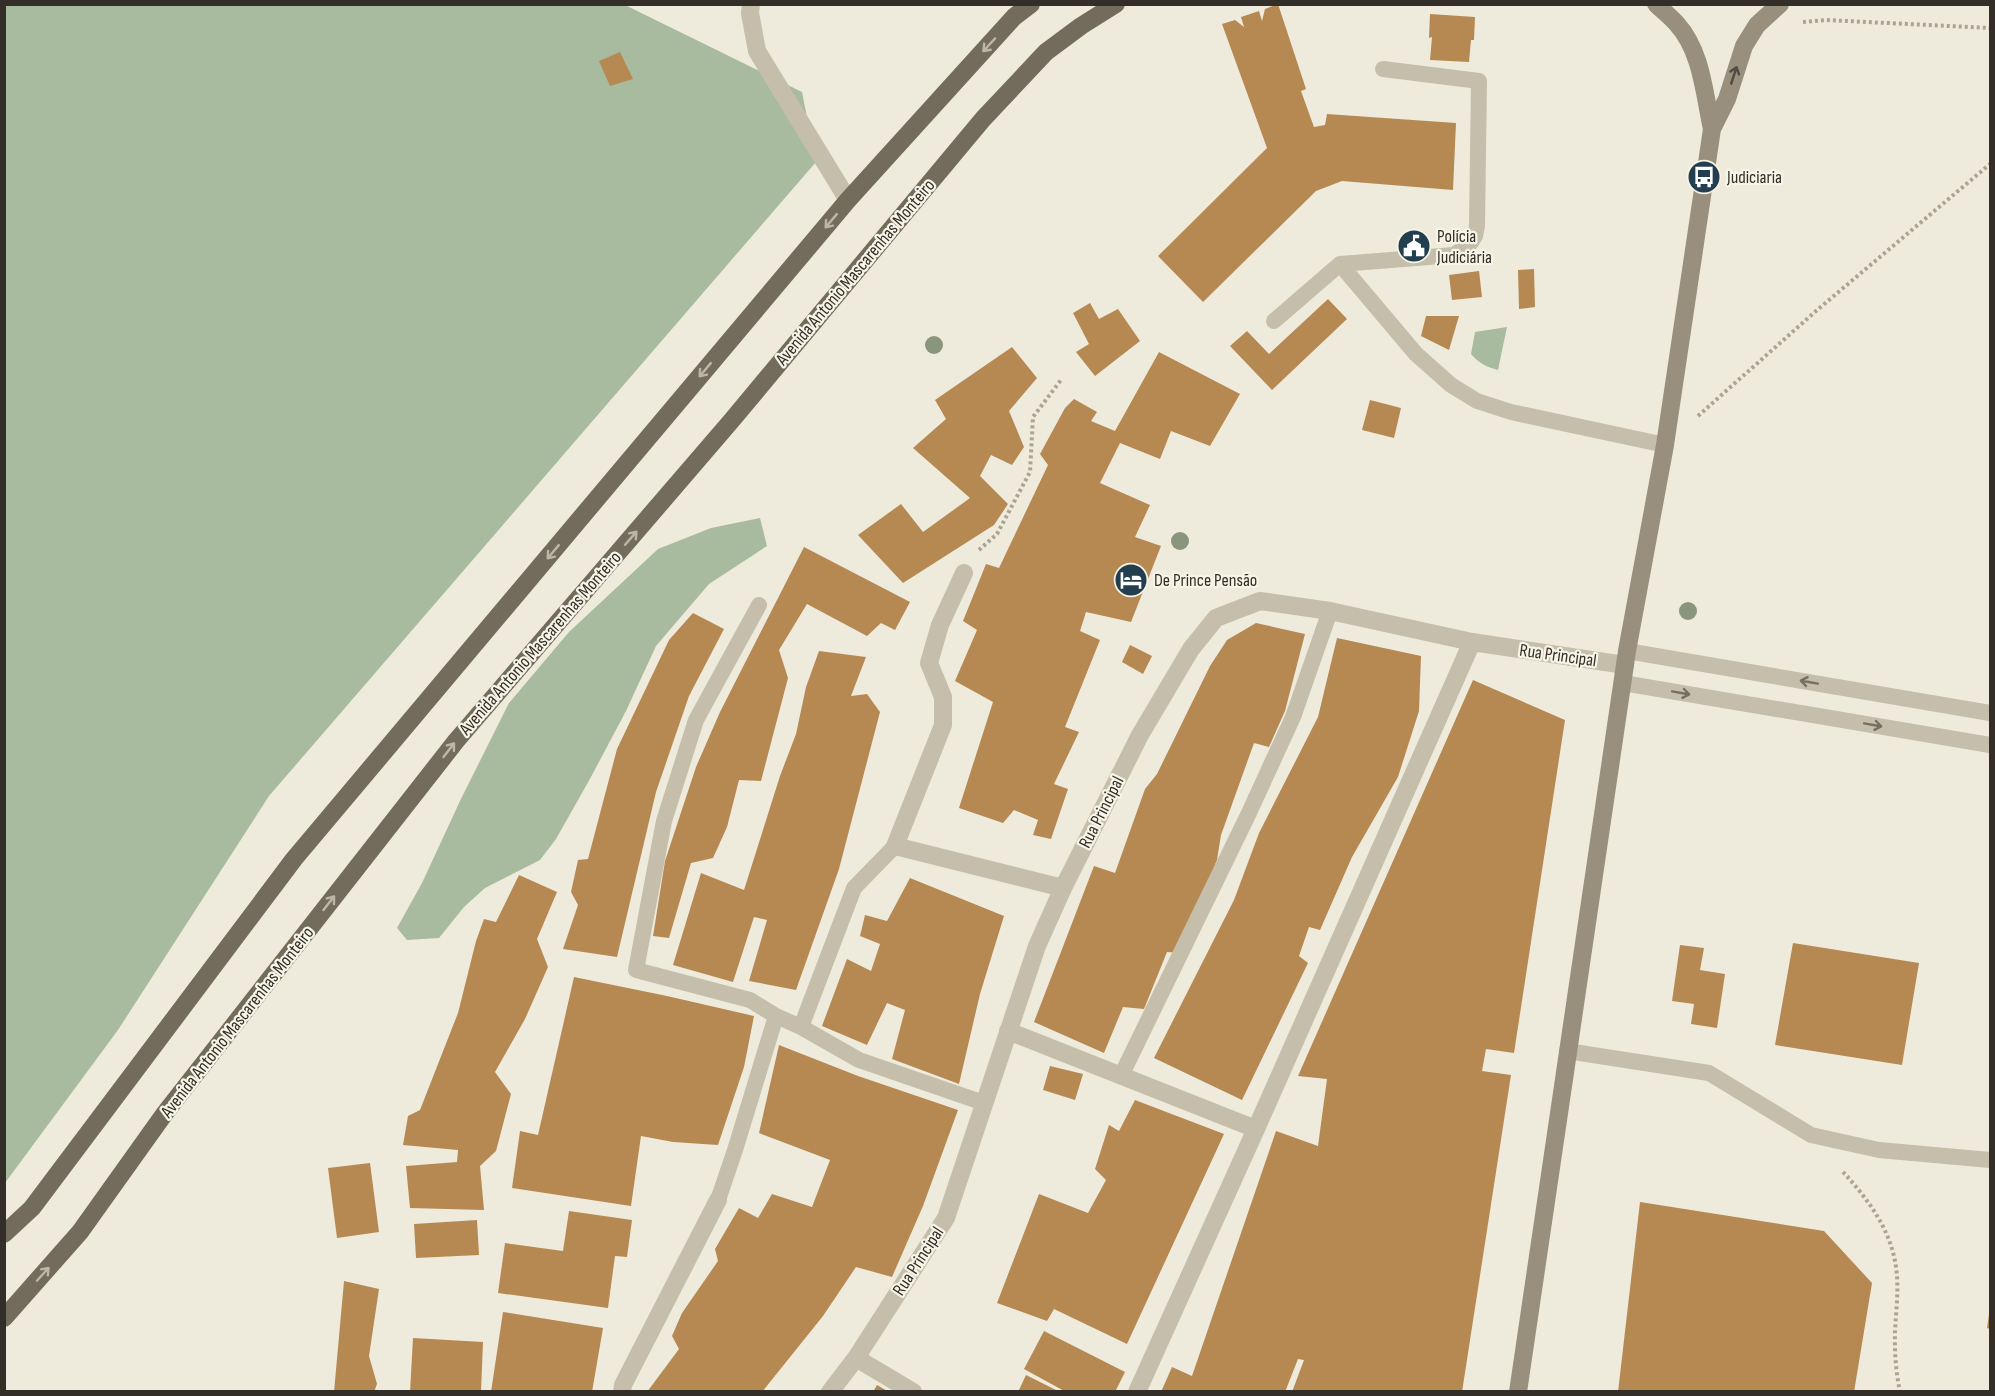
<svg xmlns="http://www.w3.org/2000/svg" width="1995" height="1396" viewBox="0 0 1995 1396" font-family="'Sofia Sans Condensed',sans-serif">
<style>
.green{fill:#a9bb9e}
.building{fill:#b68953}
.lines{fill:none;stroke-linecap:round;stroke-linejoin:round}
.path{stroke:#aba490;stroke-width:4;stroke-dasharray:3 3;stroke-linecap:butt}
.lane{stroke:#c5beaa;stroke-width:16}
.street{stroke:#c5beaa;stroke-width:18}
.secondary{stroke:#988f7c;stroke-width:18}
.primary{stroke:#736b5b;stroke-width:18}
.tree{fill:#8a957d}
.oneway{stroke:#bcb6a9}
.oneway2{stroke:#514c41}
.oneway3{stroke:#756f62}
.labels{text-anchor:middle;stroke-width:4.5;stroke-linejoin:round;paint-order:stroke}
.poi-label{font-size:18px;fill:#332f28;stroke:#f7f4e8;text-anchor:start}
.street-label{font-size:18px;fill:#332f28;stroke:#f7f4e8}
</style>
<rect width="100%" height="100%" fill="#eeebdc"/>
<path class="green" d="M5,5H625L802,92L816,162L269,796L118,1030L5,1183Z
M1507,327L1498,370C1486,367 1479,363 1471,354L1475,332Z
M760,518L767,546L709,584L656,646L626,711L591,777L556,839L540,860L485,888L464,907L439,938L407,940L397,928L422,883L460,801L509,703L569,632L658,549L711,528Z"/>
<path class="building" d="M1278,4L1306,89L1301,91L1314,127L1325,125L1327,114L1456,123L1453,190L1342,181L1316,191L1203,302L1158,256L1267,148L1222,24L1235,20L1244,27L1241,17L1259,11L1262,21L1265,9Z
M1430,14L1475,17L1474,40H1471L1469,62L1430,60L1432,37L1429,38Z
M620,52L633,79L610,86L599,61Z
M1534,269L1535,307L1519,309L1518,270Z
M1479,271L1482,297L1452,300L1449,275Z
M1328,299L1347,319L1272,390L1230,346L1247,331L1269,354Z
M1090,303L1099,319L1118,309L1140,341L1095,376L1076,352L1089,344L1073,313Z
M1426,316H1459L1449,350L1421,336Z
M1012,347L1037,378L1009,411L1024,447L1012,465L991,455L980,476L1008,504L994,525L903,583L858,535L901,504L923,532L970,498L913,448L946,419L935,400Z
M1159,352L1240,394L1210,446L1171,431L1160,459L1120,443L1100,483L1150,505L1135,537L1161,546L1131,622L1086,612L1080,631L1100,640L1065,727L1079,732L1054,784L1068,789L1051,839L1033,835L1038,820L1014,810L1003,823L959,808L993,702L955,681L977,630L963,621L986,564L999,568L1048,465L1040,454L1065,408L1074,399L1097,412L1091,421L1115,431Z
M1370,400L1401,408L1394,438L1362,430Z
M804,547L910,602L895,630L881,623L867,636L807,604L779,650L788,678L761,781L739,780L727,827L713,858L691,863L669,938L653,936L665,861L696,767L720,712Z
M693,613L724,629L689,696L656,792L617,957L563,949L578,905L571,892L578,860L588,859L617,749L669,640Z
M1256,623L1305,634L1285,711L1269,747L1254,743L1221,835L1217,860L1181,953L1167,952L1144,1009L1123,1007L1104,1053L1034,1022L1094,866L1115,873L1145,789L1157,774L1210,666L1227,640Z
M1337,638L1421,656L1419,711L1398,777L1352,857L1320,930L1309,927L1299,956L1308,963L1242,1100L1154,1058L1234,900L1259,833L1318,717Z
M1130,645L1152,656L1143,674L1122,662Z
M819,651L866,657L851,696L867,694L880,712L839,869L796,990L749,981L767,920L754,917L733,982L673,965L701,873L744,890L780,776L796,734L806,687Z
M1473,680L1565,720L1514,1053L1486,1049L1482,1071L1511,1075L1462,1392H1292L1304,1360L1298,1359L1285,1392H1161L1172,1367L1192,1376L1276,1131L1318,1146L1327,1079L1298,1076Z
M519,875L557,892L537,939L548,967L525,1019L495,1072L511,1094L496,1151L480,1166L484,1210L410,1208L406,1166L457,1162L458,1150L403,1145L408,1116L420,1110L458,1013L476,941L484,919L496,922Z
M910,878L1004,916L980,994L959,1084L892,1059L905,1010L887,1003L867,1045L822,1026L847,959L871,971L880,944L860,936L865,915L887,921Z
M1793,943L1919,963L1902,1065L1775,1045Z
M1680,945L1704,948L1700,970L1725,974L1717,1028L1691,1024L1694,1004L1672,1001Z
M574,977L667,996L754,1016L744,1067L718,1145L673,1142L641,1136L631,1206L512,1188L520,1131L538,1135Z
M779,1045L858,1076L958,1110L923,1206L892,1277L856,1267L823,1316L762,1392H647L679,1349L672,1336L682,1313L718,1261L715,1249L739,1208L758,1218L772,1194L812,1207L830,1160L759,1133Z
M1050,1066L1083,1074L1075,1100L1043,1090Z
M1135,1100L1224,1134L1127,1344L1054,1309L1047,1321L997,1303L1039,1194L1088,1213L1106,1180L1095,1169L1109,1125L1119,1131Z
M370,1163L379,1232L337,1238L328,1168Z
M1640,1202L1824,1231L1872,1283L1854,1392H1618Z
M569,1211L632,1220L627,1257L615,1256L608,1308L498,1293L505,1243L563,1251Z
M477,1220L479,1255L416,1258L414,1224Z
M344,1281L379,1289L369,1356L377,1384L374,1392H334Z
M503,1312L603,1328L592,1392H491Z
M1989,1314H1990V1329L1987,1328Z
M1044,1331L1125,1372L1115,1392H1066L1024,1369Z
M413,1338L483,1342L481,1392H410Z
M1026,1375L1060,1392H1018Z
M877,1385L889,1392H873Z"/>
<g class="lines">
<path class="path" d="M1803,22L1826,20L1990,28
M1698,416L1816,311L1990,164
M979,550L997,534L1030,472L1033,417L1061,380
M1843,1172C1868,1199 1891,1230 1896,1267C1900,1294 1894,1319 1895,1346C1895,1361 1897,1377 1900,1392"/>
<path class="lane" d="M1340,264L1416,354L1451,385L1477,401L1511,412L1665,445
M1274,321L1340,264L1454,255L1469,245L1475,236L1477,226L1479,81L1383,69
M759,605L696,720L664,821L636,970L750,1000L776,1016
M1627,651L1990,713
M1623,683L1990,745
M801,1027L859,1060L984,1103
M1567,1051L1709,1073L1811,1135L1879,1150L1990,1160
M1121,1076L1248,815L1293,717L1330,611
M718,1200L735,1150L776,1016L801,1027L854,888L895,846"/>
<path class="street" d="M751,4L750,13L757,51L848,200
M964,573L940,625L929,663L943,697V725L895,846L1063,888
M1008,1031L1256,1129L1137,1392
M1256,1129L1472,642
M856,1358L913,1392
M622,1392L623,1385L718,1200
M830,1392L856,1358L946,1218L1037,946L1063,888L1140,735L1191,649L1216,618L1260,601L1330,611L1472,642L1625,665"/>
<path class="secondary" d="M1656,4C1663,11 1671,17 1677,24C1702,52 1704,93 1712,129
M1518,1392L1627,651L1665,445L1712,129L1727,99L1744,46L1757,25L1780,4"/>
<path class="primary" d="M4,1234L32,1208L294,859L848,200L1014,17L1031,4
M4,1318L80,1232L165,1113L456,741L732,420L983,119L1046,52L1081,26L1116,4"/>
</g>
<g class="tree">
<circle cx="934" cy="345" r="9"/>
<circle cx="1180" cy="541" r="9"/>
<circle cx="1688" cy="611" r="9"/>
</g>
<defs><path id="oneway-shaft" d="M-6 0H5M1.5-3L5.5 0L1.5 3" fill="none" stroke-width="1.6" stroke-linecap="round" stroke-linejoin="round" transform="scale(1.5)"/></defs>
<g class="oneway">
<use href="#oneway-shaft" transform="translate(989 45) rotate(133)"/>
<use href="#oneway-shaft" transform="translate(831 221) rotate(130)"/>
<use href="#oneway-shaft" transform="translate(705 370) rotate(130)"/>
<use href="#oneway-shaft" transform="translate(631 538) rotate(-49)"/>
<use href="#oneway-shaft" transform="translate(553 552) rotate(130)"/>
<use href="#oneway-shaft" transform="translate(449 750) rotate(-52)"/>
<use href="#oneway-shaft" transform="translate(329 903) rotate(-52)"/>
<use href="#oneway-shaft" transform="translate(43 1274) rotate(-48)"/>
</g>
<use class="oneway2" href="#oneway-shaft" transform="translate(1734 75) rotate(-72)"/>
<g class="oneway3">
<use href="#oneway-shaft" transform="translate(1809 682) rotate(-170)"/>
<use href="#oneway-shaft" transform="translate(1681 693) rotate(10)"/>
<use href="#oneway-shaft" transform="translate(1873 725) rotate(10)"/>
</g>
<defs>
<g id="bus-disc" transform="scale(1.725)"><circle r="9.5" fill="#233f4f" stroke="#f7f4e8"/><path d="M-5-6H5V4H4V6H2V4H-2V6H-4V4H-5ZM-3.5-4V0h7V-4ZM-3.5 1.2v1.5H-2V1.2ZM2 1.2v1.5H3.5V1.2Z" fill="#fff"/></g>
<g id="civic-disc" transform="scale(1.725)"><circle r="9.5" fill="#233f4f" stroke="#f7f4e8"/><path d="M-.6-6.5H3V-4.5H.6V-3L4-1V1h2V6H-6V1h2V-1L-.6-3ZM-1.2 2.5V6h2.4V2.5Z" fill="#fff"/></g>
<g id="hotel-disc" transform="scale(1.725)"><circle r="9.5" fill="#233f4f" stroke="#f7f4e8"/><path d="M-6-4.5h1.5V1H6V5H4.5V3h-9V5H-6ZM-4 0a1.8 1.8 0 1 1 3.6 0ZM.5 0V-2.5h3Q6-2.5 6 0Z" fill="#fff"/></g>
</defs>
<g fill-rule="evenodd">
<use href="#bus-disc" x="1704" y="177"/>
<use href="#civic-disc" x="1414" y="246"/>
<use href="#hotel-disc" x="1131" y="580"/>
</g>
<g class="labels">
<g class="poi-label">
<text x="1727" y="183">Judiciaria</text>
<text x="1437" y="242">Polícia<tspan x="1437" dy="21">Judiciária</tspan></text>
<text x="1154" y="586">De Prince Pensão</text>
</g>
<g class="street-label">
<text transform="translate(855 272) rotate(-50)" y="6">Avenida Antonio Mascarenhas Monteiro</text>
<text transform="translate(540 643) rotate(-49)" y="6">Avenida Antonio Mascarenhas Monteiro</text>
<text transform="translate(1558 655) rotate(8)" y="6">Rua Principal</text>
<text transform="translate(1101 812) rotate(-63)" y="6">Rua Principal</text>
<text transform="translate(237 1022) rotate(-52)" y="6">Avenida Antonio Mascarenhas Monteiro</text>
<text transform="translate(918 1261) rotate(-57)" y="6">Rua Principal</text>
</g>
</g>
<rect width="1995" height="1396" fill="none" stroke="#332f28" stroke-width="12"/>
</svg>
